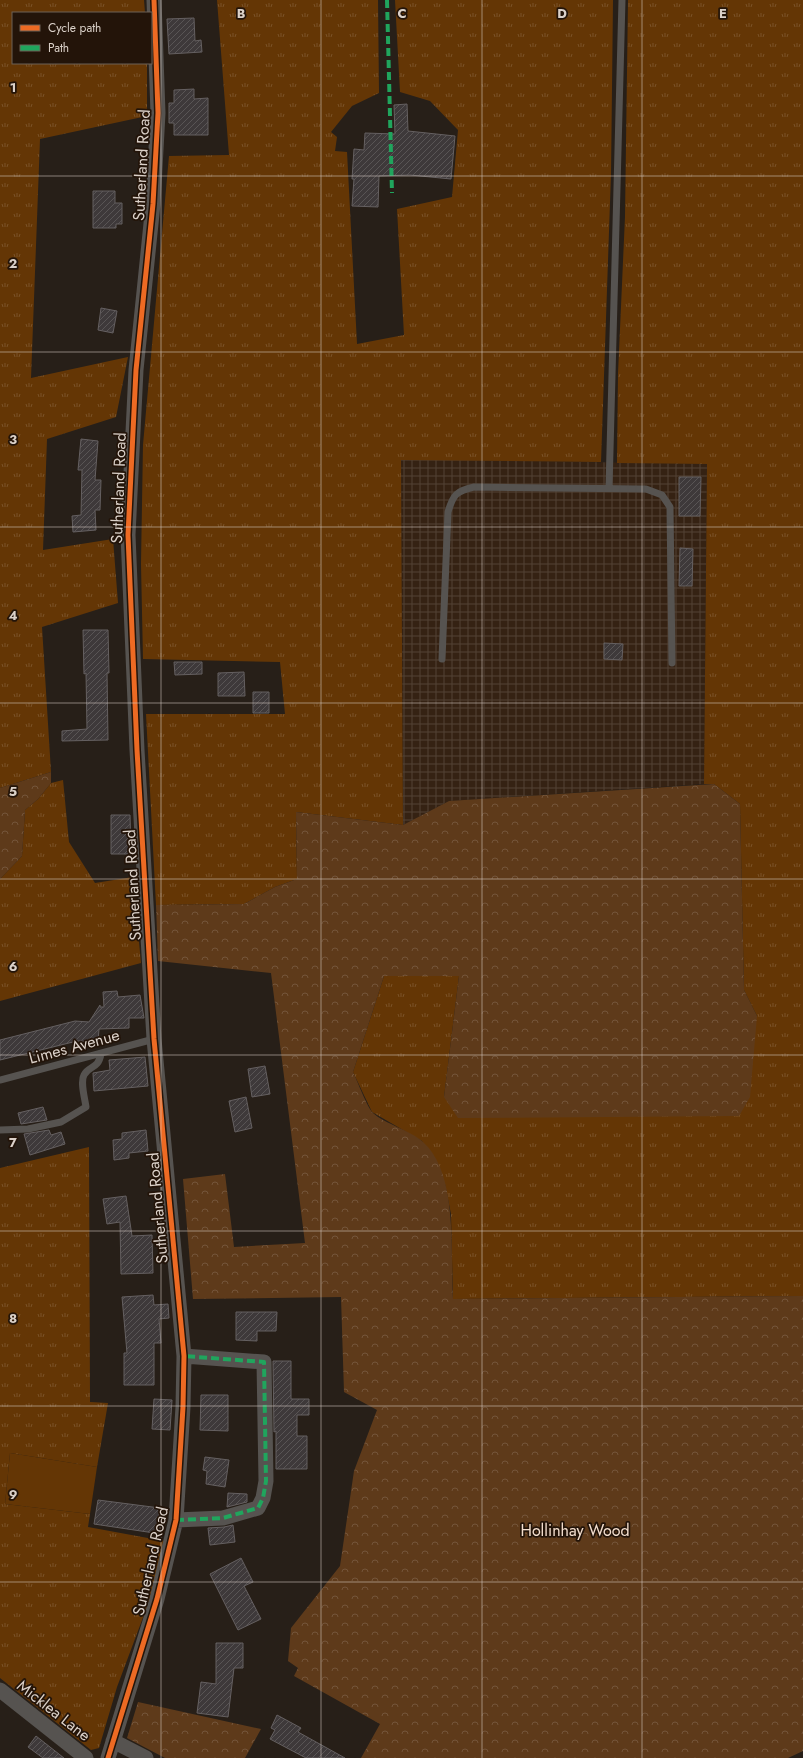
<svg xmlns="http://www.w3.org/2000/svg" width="803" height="1758" viewBox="0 0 803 1758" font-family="Jost,sans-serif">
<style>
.industrial{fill:url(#industrial-grid)}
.grass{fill:url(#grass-tufts)}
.forest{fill:url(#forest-crowns)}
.park{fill:#643605}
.building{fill:url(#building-hatch);stroke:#656061}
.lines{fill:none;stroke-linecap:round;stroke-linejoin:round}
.lane{stroke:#565350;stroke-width:7}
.street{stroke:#565350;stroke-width:15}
.quiet{stroke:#20a55d;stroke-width:4;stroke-dasharray:8 4;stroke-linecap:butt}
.cycleway-casing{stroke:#231409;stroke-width:8}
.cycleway{stroke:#ed6a23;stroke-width:5}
.grid{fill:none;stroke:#dbd1c9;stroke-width:1;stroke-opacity:0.55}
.labels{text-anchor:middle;stroke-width:3.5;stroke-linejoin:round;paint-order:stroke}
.street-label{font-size:16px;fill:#dbd1c9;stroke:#231409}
.park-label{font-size:16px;fill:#f3dece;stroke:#231409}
.grid-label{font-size:13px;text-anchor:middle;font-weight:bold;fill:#dbd1c9;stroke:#231409;stroke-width:3.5;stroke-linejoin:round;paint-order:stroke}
</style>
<defs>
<pattern id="industrial-grid" width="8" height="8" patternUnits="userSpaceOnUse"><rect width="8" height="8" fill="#352213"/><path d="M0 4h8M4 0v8" fill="none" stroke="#524134"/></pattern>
<pattern id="grass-tufts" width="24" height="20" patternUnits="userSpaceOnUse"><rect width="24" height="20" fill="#643605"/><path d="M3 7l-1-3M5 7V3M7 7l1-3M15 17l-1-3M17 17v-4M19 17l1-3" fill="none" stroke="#7a5228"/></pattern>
<pattern id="forest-crowns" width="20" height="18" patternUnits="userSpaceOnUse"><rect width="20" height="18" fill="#5e3a1a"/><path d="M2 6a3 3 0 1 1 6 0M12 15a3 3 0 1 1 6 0" fill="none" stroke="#74553a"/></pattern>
<pattern id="building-hatch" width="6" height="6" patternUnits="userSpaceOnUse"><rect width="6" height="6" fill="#3e393a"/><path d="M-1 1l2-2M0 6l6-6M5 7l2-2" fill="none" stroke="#595555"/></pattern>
</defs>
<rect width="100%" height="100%" fill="#271f18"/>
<path class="industrial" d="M401,459L707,464L704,784L449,801L403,825Z"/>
<path class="grass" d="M0,0H144L145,13H13V63H147V116L40,139L31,378L128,357L116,417L47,439L43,550L113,539L118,603L42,627L51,772L0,788Z
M217,0H378L379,93L352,106L331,132L337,137L335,151L347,152L357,344L404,335L397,209L452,197L458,130L430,101L400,92L395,0H613L611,174L601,462L401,460L403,825L296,812L297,879L275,887L244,904L156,905L146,714H285L280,662L143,659L141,564L143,445L169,156L229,155Z
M628,0H803V1296L453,1299L451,1214L445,1184L422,1141L372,1112L353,1072L384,976H459L444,1097L757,1016L744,990L740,804L714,784H704L707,464L617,463L618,374L625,217Z
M63,780L69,842L95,883L133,877L141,963L0,1001V879L22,856L25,810L38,799L51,783Z
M89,1147L90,1402L108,1403L97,1467L10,1453L5,1504L90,1514L88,1527L164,1541L154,1588L117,1687L99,1748L91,1750L0,1678V1168Z"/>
<path class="forest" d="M51,772V783L38,799L25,810L22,856L0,879V788Z
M714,784L740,804L744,990L757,1016L750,1097L739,1116L458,1118L444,1097L459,976H384L353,1072C357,1080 367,1107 373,1113C385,1124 410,1130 423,1142C459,1174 450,1254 453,1299L803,1296V1751L788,1758H361L380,1724L294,1676L298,1668L288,1661L291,1628L340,1566L354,1471L377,1410L344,1392L341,1297L193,1299L183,1179L225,1174L234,1247L305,1243L271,973L158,961L156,905L244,904L275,887L297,879L296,812L403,825L449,801Z
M138,1702L261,1729L245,1758H165L127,1738Z"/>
<path class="park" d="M10,1453L97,1467L90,1514L5,1504Z"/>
<path class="building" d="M194,18L195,41L201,40L202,52L169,54L167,19Z
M194,89V99L208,98V135H174V123H169V103H174V90Z
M407,104L408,131L455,136L451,179L410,175L379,176L378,207L352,206L354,179H352L354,149L364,150L365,133L395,134L394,105Z
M93,191H115V203H122V224H116V228H93Z
M101,308L117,311L113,333L98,330Z
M81,439L98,441L95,480H101L100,510H95L96,530L73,532L72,516L81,515L82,470H78Z
M679,477H701L700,516H679Z
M680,548L693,549L692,586H679Z
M83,630H108L109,673H107L108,740L62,741V731L87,729L86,673L84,674Z
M604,643L623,644L622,660L604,659Z
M174,662H202V674L175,675Z
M244,672L245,696H218V673Z
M253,692H269V713H253Z
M111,815H130L131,854H111Z
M117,991L118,997L140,995L144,1018H129V1028L99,1029L98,1042L77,1041L0,1060V1040L75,1021L89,1022L100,1005V1007H104L103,992Z
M145,1057L148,1086L94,1091L93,1073L110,1070L109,1060Z
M265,1066L270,1094L252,1097L248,1069Z
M246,1097L252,1128L235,1132L229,1101Z
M43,1107L47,1120L21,1124L18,1113Z
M49,1130L51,1135L61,1132L65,1144L30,1155L24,1134Z
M146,1130L148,1151L129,1153V1158L114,1160L113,1140L122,1139V1133Z
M126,1196L132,1236L152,1235L153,1273L121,1274L120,1222L107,1224L103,1199Z
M153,1295L154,1305L168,1304L169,1318L159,1319L161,1343H154V1385H124V1353H127L122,1297Z
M236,1312H277L276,1331H257V1341L236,1340Z
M273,1361H291V1399H309V1415H297V1436H307V1469H276V1431L274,1432Z
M201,1395H228V1431L200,1430Z
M154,1399L172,1400L170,1430L152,1429Z
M205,1457L229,1460L225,1487L206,1484L207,1471L203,1470Z
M228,1493L247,1494V1502L227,1507Z
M98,1500L160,1508L158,1520H163L161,1534L94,1524Z
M233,1525L235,1542L210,1545L208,1528L224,1527Z
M241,1558L253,1582L244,1586L261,1619L238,1630L210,1574Z
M216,1643H243V1668H234L228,1717L197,1713L201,1682L216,1684Z
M277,1715L301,1728L298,1732L345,1758H306L270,1739L275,1730L271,1728Z
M36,1736L64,1758H43L28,1747Z"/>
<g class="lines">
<path class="lane" d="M609,488L622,0
M442,659L448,512C453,495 456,491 474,487L646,489L662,495L670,507L672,663
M0,1080L154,1039
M0,1130L28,1129L61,1122L86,1107C85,1099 80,1082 84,1075C89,1065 98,1070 101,1054"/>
<path class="street" d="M176,1520L223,1518L258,1508L263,1498L266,1481L264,1362L184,1356
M0,1690L86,1758
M113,1741L146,1758
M108,1758L157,1599L176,1520L183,1407L184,1356L154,1039L137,750L128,535L136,370L153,204L158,113L154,0"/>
<path class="quiet" d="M387,0L392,193
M176,1520L223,1518L258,1508L263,1498L266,1481L264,1362L184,1356"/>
<g class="cycleway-casing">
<path id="cycleway" d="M108,1758L157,1599L176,1520L183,1407L184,1356L154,1039L137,750L128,535L136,370L153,204L158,113L154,0"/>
</g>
<use href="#cycleway" class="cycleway"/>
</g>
<path class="grid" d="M161,0V1758M321,0V1758M482,0V1758M642,0V1758M0,176H803M0,352H803M0,527H803M0,703H803M0,879H803M0,1055H803M0,1231H803M0,1406H803M0,1582H803"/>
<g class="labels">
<g class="street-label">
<text transform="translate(141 165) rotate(-87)" y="6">Sutherland Road</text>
<text transform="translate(118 488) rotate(-88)" y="6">Sutherland Road</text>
<text transform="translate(132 885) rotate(-93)" y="6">Sutherland Road</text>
<text transform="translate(74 1046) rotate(-15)" y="6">Limes Avenue</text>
<text transform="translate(157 1208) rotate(-95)" y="6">Sutherland Road</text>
<text transform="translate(150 1561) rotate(-77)" y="6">Sutherland Road</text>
<text transform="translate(54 1710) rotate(38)" y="6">Micklea Lane</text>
</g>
<g class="park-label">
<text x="575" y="1536">Hollinhay Wood</text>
</g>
</g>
<g class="grid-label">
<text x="241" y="18">B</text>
<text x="402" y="18">C</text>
<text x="562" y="18">D</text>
<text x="723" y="18">E</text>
<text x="13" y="92">1</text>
<text x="13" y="268">2</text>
<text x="13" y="444">3</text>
<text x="13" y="620">4</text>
<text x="13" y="796">5</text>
<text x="13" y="971">6</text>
<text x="13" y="1147">7</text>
<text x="13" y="1323">8</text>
<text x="13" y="1499">9</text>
</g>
<rect x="12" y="12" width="140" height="52" fill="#231409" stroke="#6d6056"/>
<rect x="20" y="25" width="20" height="6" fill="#ed6a23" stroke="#6d6056"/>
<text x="48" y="32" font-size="12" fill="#dbd1c9">Cycle path</text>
<rect x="20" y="45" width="20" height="6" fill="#20a55d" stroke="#6d6056"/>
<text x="48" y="52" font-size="12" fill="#dbd1c9">Path</text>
</svg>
